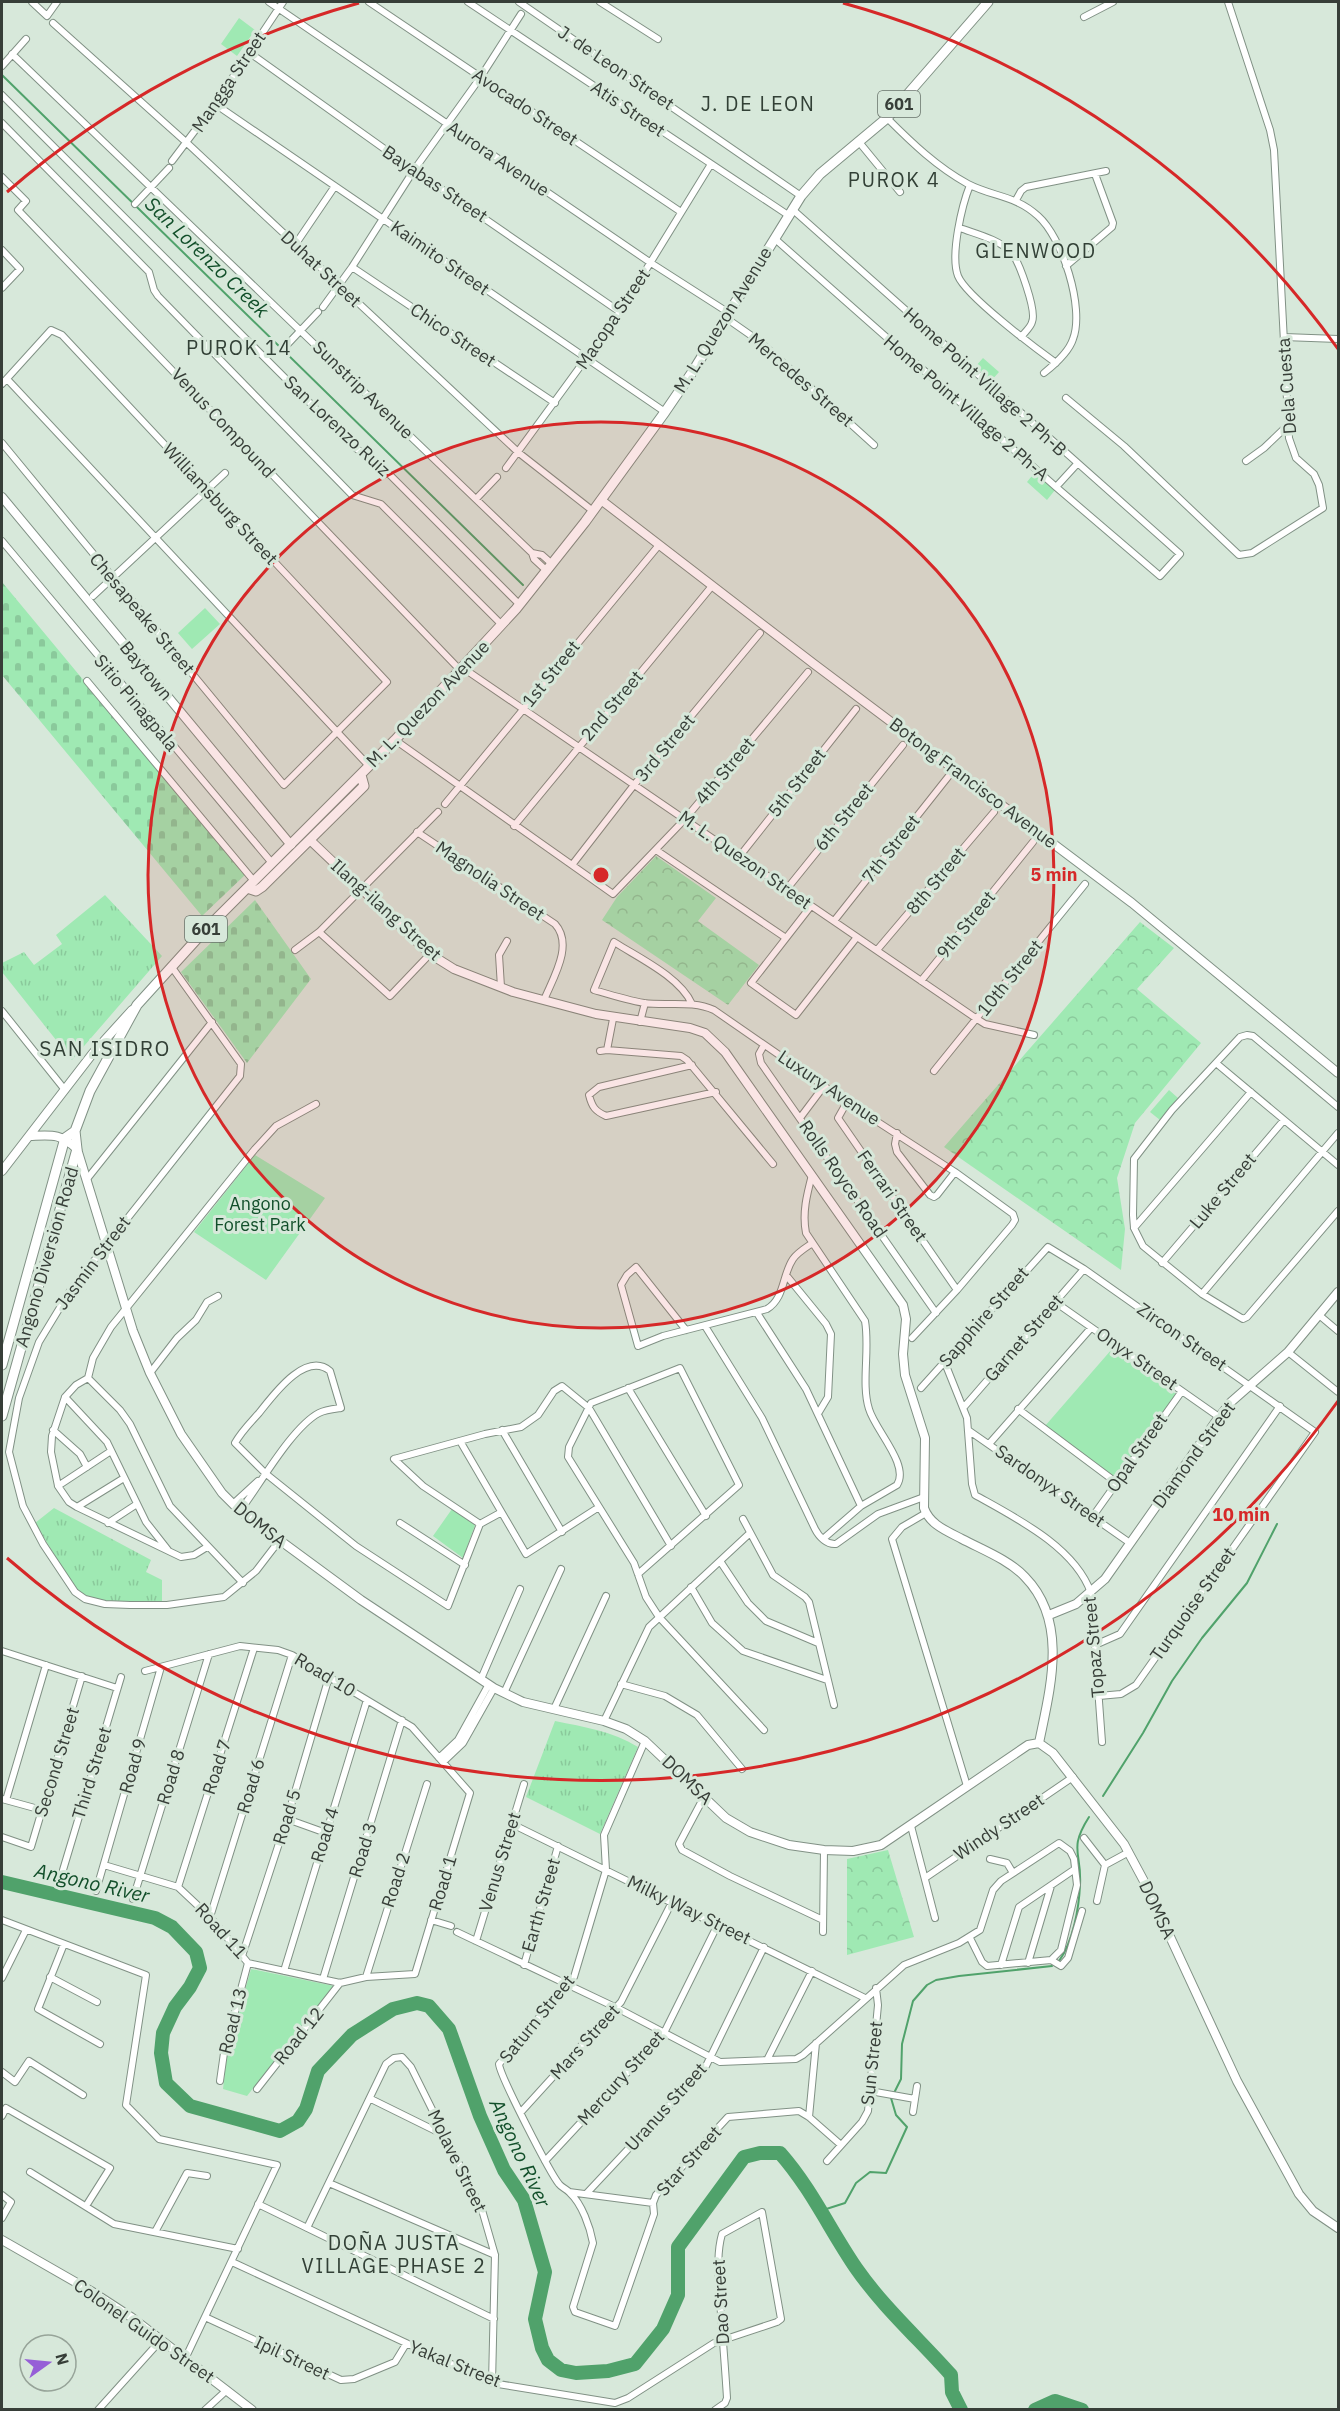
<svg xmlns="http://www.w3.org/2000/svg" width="1340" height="2411" viewBox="0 0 1340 2411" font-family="'IBM Plex Sans',sans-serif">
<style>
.grass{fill:url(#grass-tufts)}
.forest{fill:url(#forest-crowns)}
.cemetery{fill:url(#cemetery-stones)}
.park{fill:#9fe9b3}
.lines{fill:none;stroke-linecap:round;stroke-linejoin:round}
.stream{stroke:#50a26b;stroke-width:2}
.river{stroke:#50a26b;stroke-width:14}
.street-casing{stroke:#819185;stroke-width:8}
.secondary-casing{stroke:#819185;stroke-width:10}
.primary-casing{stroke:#819185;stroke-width:11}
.street{stroke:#fff;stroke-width:6}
.secondary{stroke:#fff;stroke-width:8}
.primary{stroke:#fff;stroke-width:9}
.ring{fill:none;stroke:#d62828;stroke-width:3}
.labels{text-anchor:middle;stroke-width:6;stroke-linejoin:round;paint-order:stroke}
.shield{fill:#d7e8da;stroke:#677169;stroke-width:1.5}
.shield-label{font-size:16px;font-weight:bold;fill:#373e38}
.street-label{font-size:18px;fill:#373e38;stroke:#d7e8da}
.park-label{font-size:18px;fill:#124f2a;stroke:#d7e8da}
.neighbourhood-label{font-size:20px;letter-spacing:1.5px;fill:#324036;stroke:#d7e8da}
.water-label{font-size:20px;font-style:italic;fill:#124f2a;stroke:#d7e8da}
.quarter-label{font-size:21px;letter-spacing:1.5px;fill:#324036;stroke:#d7e8da}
.centre{fill:#d62828;stroke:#d7e8da;stroke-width:3}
.ring-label{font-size:18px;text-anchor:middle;font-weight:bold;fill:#d62828;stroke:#d7e8da;stroke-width:6;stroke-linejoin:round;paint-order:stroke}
</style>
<defs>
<pattern id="grass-tufts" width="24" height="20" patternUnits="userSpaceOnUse" patternTransform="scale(1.5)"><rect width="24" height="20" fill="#9fe9b3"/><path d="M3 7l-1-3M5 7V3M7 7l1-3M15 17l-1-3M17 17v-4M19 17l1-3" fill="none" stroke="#8ac99b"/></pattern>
<pattern id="forest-crowns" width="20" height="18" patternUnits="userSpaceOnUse" patternTransform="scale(1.5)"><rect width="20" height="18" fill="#9fe9b3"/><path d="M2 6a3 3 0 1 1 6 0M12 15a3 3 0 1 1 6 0" fill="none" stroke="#8ac99b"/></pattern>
<pattern id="cemetery-stones" width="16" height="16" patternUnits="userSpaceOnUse" patternTransform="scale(1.5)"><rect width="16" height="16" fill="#9fe9b3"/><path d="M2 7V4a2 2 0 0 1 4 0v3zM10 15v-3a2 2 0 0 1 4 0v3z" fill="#8ac99b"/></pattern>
</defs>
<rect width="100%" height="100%" fill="#d7e8da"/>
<path class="grass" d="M105,895L162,956L72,1060L2,972V963L24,952L34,965L62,944L56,935Z
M54,1508L151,1560L146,1572L162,1580V1602C135,1602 99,1607 76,1590L35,1523Z
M555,1721C584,1727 612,1731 638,1747L600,1834L526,1797Z"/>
<path class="forest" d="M656,856L716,898L698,921L759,965L728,1005L602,920L617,897Z
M1140,922L1174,948L1137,989L1201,1043L1135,1123L1117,1178L1125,1229L1121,1270L944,1147Z
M888,1850L914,1937L847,1955V1859Z"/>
<path class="cemetery" d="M2,582L245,875L202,916L2,675Z
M255,900L311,979L247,1063L181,972Z"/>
<path class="park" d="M239,18L255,30L237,56L221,44Z
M983,358L999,372L991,381L975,367Z
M1035,472L1055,490L1047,500L1027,482Z
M205,608L220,624L192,649L178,633Z
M1169,1090L1178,1098L1160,1120L1150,1112Z
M255,1155L325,1198L266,1280L194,1232Z
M1112,1349L1176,1394L1117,1479L1045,1426Z
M452,1509L475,1525L463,1558L433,1536Z
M251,1969L334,1986L247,2096L223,2089L227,2054Z"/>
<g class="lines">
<path class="stream" d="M1337,2L1338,3
M2,75L523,585
M1103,1796L1143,1733L1172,1681L1202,1638L1247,1583L1277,1524
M1059,1961C1073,1942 1079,1908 1080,1885C1082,1852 1068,1850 1089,1817
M894,2093L901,2079L902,2044L913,2001L927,1985L936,1980L959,1976L1052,1966
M820,2211L845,2203L856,2183L870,2172L886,2173L907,2127L896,2115L891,2098"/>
<path class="river" d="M2,1882L155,1918L172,1927L196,1952L200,1968L190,1987L175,2007L163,2033L161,2053L166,2083L190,2106L280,2131L298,2121L306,2109L318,2071L352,2035L393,2009L417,2003L429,2006L449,2029L480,2116L504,2170L524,2200L545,2272L535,2319L542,2348L548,2360L561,2370L576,2373L608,2371L635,2364L663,2329L678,2295V2247L744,2157L760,2153H780C811,2188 830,2230 856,2268C883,2307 920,2340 951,2375L952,2392L961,2410
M1035,2410L1055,2401L1082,2410"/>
<g class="street-casing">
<path id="street" d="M32,2L47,16L57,2
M269,2L651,263L729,313
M369,2L681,212
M468,2L788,215
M519,2L801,196
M600,2L658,39
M1084,17L1113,2
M53,23L187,143L519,453L593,511
M250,53L414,170L620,312
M12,54L532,553L534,559L547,571
M2,66L26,39
M2,95L353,446L384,469L520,605
M215,104L665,412
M887,118C912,143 937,167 968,184C993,197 1015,195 1038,216C1062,237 1085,308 1073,339C1069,352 1054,365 1044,373
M2,123L149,272L154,290L158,296L352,495L381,504L502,625
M859,142L900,192
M172,161L215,104L283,2
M2,177L26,201L18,210L461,671
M970,185C962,205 950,255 958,276C966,296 1035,348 1056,363
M1016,200L1021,191L1026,187L1106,171
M135,204L169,168
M960,228C976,234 998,239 1011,252C1019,261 1037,311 1032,322C1031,327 1024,333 1021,337
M774,238L1056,487L1160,576L1180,554L792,209
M295,245L335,186
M2,250L20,269L2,288
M1066,266L1112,227L1113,223L1095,174
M352,267L555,403
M323,307L352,267L414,170L480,78L521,14
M726,318L759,341L874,445
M1284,337L1338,339
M284,348L318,312
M7,379L369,766
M2,384L51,330L62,335L387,682L284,785L2,443
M1066,398L1124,446L1239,555L1252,553L1323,508L1319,485L1314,474L1296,458L1289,438L1274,150L1270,130L1228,2
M1246,461L1264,448L1287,426
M506,468L620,312L711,164
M1056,487L1077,464
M476,499L497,477
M2,541L272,863
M532,553L542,555L552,564
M93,596L225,473
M463,668L977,1019L985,1024L1034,1035
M87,681L254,881
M395,740L613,894L685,819L808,672
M445,804L659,545
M514,826L712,586
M417,832L555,924C574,945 553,978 544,1000
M656,850L786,938
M739,857L856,709
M572,865L634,785L760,633
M786,890L903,745
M811,906L751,983L796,1015L857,937
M834,921L948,777
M319,932L390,996L430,954
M295,950L319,932L438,812
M877,950L994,812
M171,966L241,1064L240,1076L70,1291L39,1342L19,1398L9,1452L23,1506L43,1544L75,1592L85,1599L105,1604L130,1605H167L224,1597L256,1571L279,1541
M921,981L1033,842
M501,987L499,955L507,941
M692,1004C680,977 639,958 614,942L594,990C611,995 627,1000 644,1003C668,1006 692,1000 714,1010L847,1102L955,1172L1013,1214L1015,1220L1012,1225L957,1290L912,1338
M2,1011L65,1090
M640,1022L645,1003
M764,1045L759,1054L761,1063L936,1313
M607,1050L613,1019
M600,1051L607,1050L681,1056L687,1060L773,1164
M1216,1063L1338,1165
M692,1065L599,1087L589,1095C592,1107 595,1111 606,1116L716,1092
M934,1071L1085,884
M847,1102L838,1118L957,1290
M1338,1107L1253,1036L1247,1035L1240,1037L1172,1110L1134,1159L1133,1215L1134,1228L1143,1246L1202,1294L1243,1319L1247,1317L1338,1211
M800,1118L824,1086
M897,1133L895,1144L897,1152L930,1195L934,1197L937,1195L955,1172
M812,1175C807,1194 802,1213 806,1233L865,1321C870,1349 861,1384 869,1409C875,1430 910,1465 897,1485L861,1506L823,1539
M87,1179L212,1022
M1134,1228L1251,1092
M1162,1263L1284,1120
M786,1275L826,1324L831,1334L828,1397L819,1412
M1202,1294L1338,1133
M1055,1302L1219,1417
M757,1313L806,1389L861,1506
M1319,1315L1338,1331
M705,1326L762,1418L815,1529C819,1537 827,1545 836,1544L878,1514L924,1497
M686,1330L636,1267L627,1275L621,1285L638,1346L663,1336L767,1309C785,1298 782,1275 793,1259C797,1253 805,1248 811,1244
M1288,1352L1338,1392
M945,1363L967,1418L972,1484L975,1495C1016,1518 1075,1547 1091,1593L1102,1742
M150,1373L177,1338L196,1320L207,1302L218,1296
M88,1378L76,1385L65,1397L52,1436L51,1452L58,1486L69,1502L77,1507L181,1557L194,1555L207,1547
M628,1388L706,1516
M921,1388L1048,1247L1084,1269L1315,1432L1136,1685L1121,1694L1099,1696
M65,1397L107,1442L146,1522L168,1550
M964,1407L1084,1269
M1018,1409L1117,1483
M53,1430L80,1454L87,1467
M502,1430L562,1532
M968,1430L1130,1543
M460,1441L526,1554L599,1507
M989,1444L1091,1328
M394,1459L485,1434L521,1427L538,1415L554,1391L562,1386L589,1408L671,1546
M394,1459L423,1486L480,1524
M58,1486L111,1451
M233,1504L258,1481
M77,1507L124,1478
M240,1511C259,1486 292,1427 319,1413C325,1410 334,1409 341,1408L330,1371C305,1350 272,1397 259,1413C251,1422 241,1432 235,1443L265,1473L356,1546L448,1606L480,1524L500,1513
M926,1513L902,1527L892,1539L967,1786
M1093,1516L1182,1391
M743,1519L773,1575L805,1597L809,1602L834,1705
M108,1523L137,1504
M400,1523L465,1565
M720,1561L748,1603L766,1621L818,1643
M638,1574L739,1485L680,1368L591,1403L569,1447L568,1457L634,1563L646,1597L659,1617L764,1730
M243,1583L170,1506L130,1424L120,1410L88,1378L93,1358L111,1327L255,1149L276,1126L316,1104
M691,1587L712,1623L743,1651L827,1680
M1095,1645L1120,1634L1280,1406
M2,1651L117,1688
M481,1679L520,1589
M621,1684L665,1696L697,1715L742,1769
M504,1693L561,1569
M554,1709L606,1596
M604,1721L649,1627L750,1533
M645,1741L604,1835L606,1870L574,1977L499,2064C500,2076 550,2173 559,2184C562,2188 567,2189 570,2193C582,2204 590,2227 593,2243L573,2307L575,2312L615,2326L654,2214L653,2203L656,2195L728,2117L799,2111L809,2117L841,2145
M439,1758L458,1740L489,1684
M443,1762L463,1743L494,1688
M704,1797L679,1844L682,1850L730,1876L823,1920
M2,1799L42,1810
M6,1800L46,1665
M287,1819L326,1833
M512,1824L865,1998
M911,1826L935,1918
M2,1837L31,1847L82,1676
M1084,1838L1105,1865
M990,1859L1007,1863L1013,1873
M104,1865L178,1887L210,1917L248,1963L340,1983L366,1977L415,1974L470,1793L412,1727L292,1655L278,1650L240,1646L145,1671
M63,1870L121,1677
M925,1878L1073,1777
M178,1887L254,1648
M96,1891L161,1667
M133,1899L209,1654
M1097,1901L1105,1865L1129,1852
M210,1917L292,1655
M2,1920L146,1975L126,2105L159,2139L277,2165L185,2359
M431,1920L451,1926
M457,1932L617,2008L720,2062L796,2059L803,2055L904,1965L959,1943L980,1930L993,1890L1001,1881L1059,1843L1070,1851L1074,1859L1077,1885L1061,1950L1051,1960
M823,1932L824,1850
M970,1938L982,1962L987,1966L1051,1960
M476,1941L524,1784
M64,1944L38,2009L100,2044
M242,1956L287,1819L329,1677
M1051,1960L1061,1966L1068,1958L1082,1911
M1028,1963L1051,1886
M524,1965L558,1846
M1001,1965L1019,1907L1075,1869
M284,1971L367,1700
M50,1977L97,2002
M366,1977L427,1784
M2,1978L26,1930
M323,1979L402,1720
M767,2060L812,1971
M2,2072L15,2082L29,2061L83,2095
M220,2081L224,2053L248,1963
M257,2089L340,1983
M870,2091L915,2099
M371,2099L444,2135
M521,2112L621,2002L672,1902
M913,2112L917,2086
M2,2116L6,2108L110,2168L86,2206
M809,2117L816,2043
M545,2161L664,2033L718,1924
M827,2161L862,2122L868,2111L878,2005L876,1988
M30,2172L114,2224L238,2249
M329,2183L495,2255
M569,2192L653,2203
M586,2194L706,2066L764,1947
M2,2195L11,2202L2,2218
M258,2204L494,2319
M307,2228L386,2064L394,2058L402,2057L411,2067L482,2210L495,2255L492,2383
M155,2232L187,2173L207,2176
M232,2262L492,2383L615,2403L628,2398L714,2343L777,2322L781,2319L762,2212L722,2234C716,2255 719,2278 720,2299C722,2332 725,2365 727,2398L725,2403L715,2410
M205,2317L341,2380L354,2379L395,2362L406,2344
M98,2410L161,2340
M205,2410L227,2390"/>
</g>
<g class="secondary-casing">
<path id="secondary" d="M2,497L291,845
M601,500L814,664L1132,903L1338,1073
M310,840L430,954L454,969L513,992L596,1014L690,1028L705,1033L725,1052L903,1305L906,1319L903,1354L905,1375L925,1438L924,1508C930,1525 947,1531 962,1539C983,1550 1009,1560 1025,1577C1069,1622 1050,1689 1039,1743
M30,1136C52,1135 60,1133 77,1149L133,1331L150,1373L181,1434L222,1493L240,1511L361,1600L494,1688L523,1702L604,1721L626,1729L645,1741L726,1818L750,1832L789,1845L824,1850L853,1851L881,1845L1028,1745L1039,1743L1053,1753L1124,1844L1146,1885L1237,2081L1299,2194L1313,2211L1338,2228
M2,1171L93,1053L132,1010
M1049,1615L1076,1604L1105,1579L1219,1417L1231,1402L1288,1352L1338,1292
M2,2240L91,2291L131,2317L252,2410"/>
</g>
<g class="primary-casing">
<path id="primary" d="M247,888L256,891L262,887L364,786L361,775
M2,1365L65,1138L75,1131
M2,1416L77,1149L75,1131L90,1091L137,1005L206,929L395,740L516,609L585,522L665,412L693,371L801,196L820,174L887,118L988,2"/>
</g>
<use href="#street" class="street"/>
<use href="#secondary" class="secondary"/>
<use href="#primary" class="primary"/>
</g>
<circle cx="601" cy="875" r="453" fill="#d62828" fill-opacity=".12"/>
<g class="ring">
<circle cx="601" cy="875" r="453"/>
<path d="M1338 1401A905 905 0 0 1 7 1558M7 192A905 905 0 0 1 359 3M843 3A905 905 0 0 1 1338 349"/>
</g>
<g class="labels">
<g class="shield">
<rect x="878" y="91" width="42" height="26" rx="4.5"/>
<rect x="185" y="916" width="42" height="26" rx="4.5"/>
</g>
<g class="shield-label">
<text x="899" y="110">601</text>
<text x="206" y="935">601</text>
</g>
<g class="street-label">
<text transform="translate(616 68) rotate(34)" y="6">J. de Leon Street</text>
<text transform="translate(229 82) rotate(-56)" y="6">Mangga Street</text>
<text transform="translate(525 107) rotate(34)" y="6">Avocado Street</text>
<text transform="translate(628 109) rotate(34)" y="6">Atis Street</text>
<text transform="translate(498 159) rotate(34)" y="6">Aurora Avenue</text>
<text transform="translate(435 184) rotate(34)" y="6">Bayabas Street</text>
<text transform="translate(440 258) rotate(35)" y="6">Kaimito Street</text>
<text transform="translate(321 269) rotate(43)" y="6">Duhat Street</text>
<text transform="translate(613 319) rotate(-56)" y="6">Macopa Street</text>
<text transform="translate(723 320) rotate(-58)" y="6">M. L. Quezon Avenue</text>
<text transform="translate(453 335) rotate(34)" y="6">Chico Street</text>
<text transform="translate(801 380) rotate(41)" y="6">Mercedes Street</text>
<text transform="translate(985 382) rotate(42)" y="6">Home Point Village 2 Ph-B</text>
<text transform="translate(1287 386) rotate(-94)" y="6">Dela Cuesta</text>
<text transform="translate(363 390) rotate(44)" y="6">Sunstrip Avenue</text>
<text transform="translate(966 408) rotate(41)" y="6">Home Point Village 2 Ph-A</text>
<text transform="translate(223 423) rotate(47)" y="6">Venus Compound</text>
<text transform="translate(337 426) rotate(43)" y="6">San Lorenzo Ruiz</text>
<text transform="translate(220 504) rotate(47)" y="6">Williamsburg Street</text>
<text transform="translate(142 614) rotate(50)" y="6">Chesapeake Street</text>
<text transform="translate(146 671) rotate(50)" y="6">Baytown</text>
<text transform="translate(551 674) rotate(-51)" y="6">1st Street</text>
<text transform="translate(136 703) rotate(50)" y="6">Sitio Pinagpala</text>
<text transform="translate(428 704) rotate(-46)" y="6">M. L. Quezon Avenue</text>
<text transform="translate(612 706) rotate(-50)" y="6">2nd Street</text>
<text transform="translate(665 748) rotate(-50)" y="6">3rd Street</text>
<text transform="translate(725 771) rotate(-50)" y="6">4th Street</text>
<text transform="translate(797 783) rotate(-52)" y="6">5th Street</text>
<text transform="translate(973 783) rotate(37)" y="6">Botong Francisco Avenue</text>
<text transform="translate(844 817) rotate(-51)" y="6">6th Street</text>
<text transform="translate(891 849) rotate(-52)" y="6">7th Street</text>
<text transform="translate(745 860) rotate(35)" y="6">M. L. Quezon Street</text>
<text transform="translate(490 881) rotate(34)" y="6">Magnolia Street</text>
<text transform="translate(936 881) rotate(-50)" y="6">8th Street</text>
<text transform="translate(386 910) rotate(42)" y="6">Ilang-ilang Street</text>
<text transform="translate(966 925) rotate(-51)" y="6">9th Street</text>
<text transform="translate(1010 978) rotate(-51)" y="6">10th Street</text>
<text transform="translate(829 1088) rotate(34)" y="6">Luxury Avenue</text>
<text transform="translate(843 1179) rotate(55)" y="6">Rolls Royce Road</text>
<text transform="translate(1223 1191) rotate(-50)" y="6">Luke Street</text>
<text transform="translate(892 1196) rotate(55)" y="6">Ferrari Street</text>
<text transform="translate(47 1257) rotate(-74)" y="6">Angono Diversion Road</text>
<text transform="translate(93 1263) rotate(-53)" y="6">Jasmin Street</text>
<text transform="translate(984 1317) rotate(-49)" y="6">Sapphire Street</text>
<text transform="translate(1182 1337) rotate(35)" y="6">Zircon Street</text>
<text transform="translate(1024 1338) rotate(-49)" y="6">Garnet Street</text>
<text transform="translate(1137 1359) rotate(35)" y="6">Onyx Street</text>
<text transform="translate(1137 1453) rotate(-55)" y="6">Opal Street</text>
<text transform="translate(1194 1455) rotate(-54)" y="6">Diamond Street</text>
<text transform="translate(1050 1486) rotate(35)" y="6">Sardonyx Street</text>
<text transform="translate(260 1525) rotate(39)" y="6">DOMSA</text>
<text transform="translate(1193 1604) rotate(-55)" y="6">Turquoise Street</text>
<text transform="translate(1094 1647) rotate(-95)" y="6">Topaz Street</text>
<text transform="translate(325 1675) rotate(31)" y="6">Road 10</text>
<text transform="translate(57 1762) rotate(-73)" y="6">Second Street</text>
<text transform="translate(133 1766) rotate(-74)" y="6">Road 9</text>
<text transform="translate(217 1767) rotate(-72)" y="6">Road 7</text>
<text transform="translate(92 1773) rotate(-73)" y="6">Third Street</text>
<text transform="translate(171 1777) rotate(-73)" y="6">Road 8</text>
<text transform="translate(687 1780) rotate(44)" y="6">DOMSA</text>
<text transform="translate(251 1786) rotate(-73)" y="6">Road 6</text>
<text transform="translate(287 1817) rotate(-73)" y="6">Road 5</text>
<text transform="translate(999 1827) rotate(-34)" y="6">Windy Street</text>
<text transform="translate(325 1835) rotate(-73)" y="6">Road 4</text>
<text transform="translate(363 1850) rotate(-73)" y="6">Road 3</text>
<text transform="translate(500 1862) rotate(-73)" y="6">Venus Street</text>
<text transform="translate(396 1880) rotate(-72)" y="6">Road 2</text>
<text transform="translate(443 1883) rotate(-73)" y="6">Road 1</text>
<text transform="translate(541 1905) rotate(-74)" y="6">Earth Street</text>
<text transform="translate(689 1910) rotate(26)" y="6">Milky Way Street</text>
<text transform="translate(1157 1910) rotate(65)" y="6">DOMSA</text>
<text transform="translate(221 1931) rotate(48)" y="6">Road 11</text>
<text transform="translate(537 2019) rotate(-51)" y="6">Saturn Street</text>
<text transform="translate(233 2021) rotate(-76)" y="6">Road 13</text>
<text transform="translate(299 2036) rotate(-51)" y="6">Road 12</text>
<text transform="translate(585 2042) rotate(-48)" y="6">Mars Street</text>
<text transform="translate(872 2063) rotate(-84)" y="6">Sun Street</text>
<text transform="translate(621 2078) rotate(-48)" y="6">Mercury Street</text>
<text transform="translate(666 2107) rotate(-48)" y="6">Uranus Street</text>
<text transform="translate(457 2161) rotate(64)" y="6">Molave Street</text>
<text transform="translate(689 2161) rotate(-48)" y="6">Star Street</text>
<text transform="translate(721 2302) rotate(-93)" y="6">Dao Street</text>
<text transform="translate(144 2331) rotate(35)" y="6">Colonel Guido Street</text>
<text transform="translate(292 2358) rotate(25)" y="6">Ipil Street</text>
<text transform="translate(455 2364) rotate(22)" y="6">Yakal Street</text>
</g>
<g class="park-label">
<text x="260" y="1210">Angono<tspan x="260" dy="21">Forest Park</tspan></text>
</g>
<g class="neighbourhood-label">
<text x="758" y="111">J. DE LEON</text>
<text x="894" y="187">PUROK 4</text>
<text x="1036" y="258">GLENWOOD</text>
<text x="239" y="355">PUROK 14</text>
<text x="394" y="2250">DOÑA JUSTA<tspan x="394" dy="23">VILLAGE PHASE 2</tspan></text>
</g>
<g class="water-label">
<text transform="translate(207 257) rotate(44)" y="7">San Lorenzo Creek</text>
<text transform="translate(92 1883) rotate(13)" y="7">Angono River</text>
<text transform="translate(520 2153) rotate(65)" y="7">Angono River</text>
</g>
<g class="quarter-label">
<text x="105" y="1056">SAN ISIDRO</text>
</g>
</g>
<circle cx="601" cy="875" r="9" class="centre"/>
<g class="ring-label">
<text x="1054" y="881">5 min</text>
<text x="1241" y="1521">10 min</text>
</g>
<rect width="1340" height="2411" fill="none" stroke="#373e38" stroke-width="6"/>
<g transform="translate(48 2363) rotate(75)"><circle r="28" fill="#d7e8da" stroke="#97a499" stroke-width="1.5"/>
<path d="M0-4.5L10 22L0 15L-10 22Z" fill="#965fd7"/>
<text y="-9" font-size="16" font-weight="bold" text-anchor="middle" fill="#373e38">N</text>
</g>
</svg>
